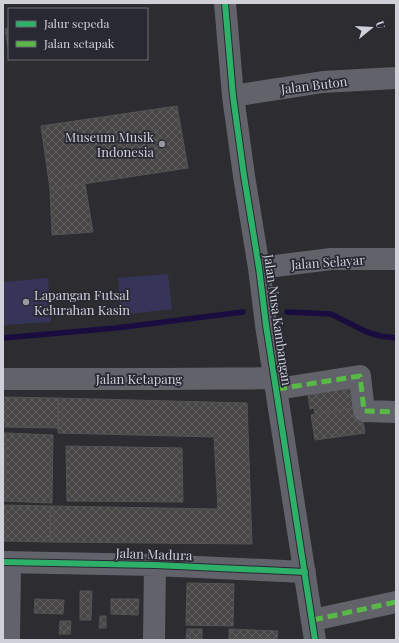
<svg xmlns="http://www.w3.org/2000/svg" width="399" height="643" viewBox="0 0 399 643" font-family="'Playfair Display',serif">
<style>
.grass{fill:#363559}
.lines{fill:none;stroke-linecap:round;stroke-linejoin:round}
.stream{stroke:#190d40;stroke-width:5.5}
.building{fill:url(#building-cross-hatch);stroke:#555253}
.minor{stroke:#62626a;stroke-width:22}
.quiet{stroke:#58b947;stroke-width:5;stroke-dasharray:10 5;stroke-linecap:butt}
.cycleway-casing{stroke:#292934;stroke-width:8}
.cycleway{stroke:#2db169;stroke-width:6}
.poi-dot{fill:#97979e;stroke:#292934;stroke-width:1.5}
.labels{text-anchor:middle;stroke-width:3.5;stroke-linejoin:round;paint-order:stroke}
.street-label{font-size:13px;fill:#d0d1d8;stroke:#292934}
.poi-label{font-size:13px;fill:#d0d1d8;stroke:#292934;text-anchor:end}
</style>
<defs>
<pattern id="building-cross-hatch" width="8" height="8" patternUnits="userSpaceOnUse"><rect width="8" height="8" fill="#484647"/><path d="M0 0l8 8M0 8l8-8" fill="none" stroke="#616061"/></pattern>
</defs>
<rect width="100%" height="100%" fill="#2c2c31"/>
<path class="grass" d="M168,274L172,309L121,315L118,278Z
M48,278L51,322L3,325V282Z"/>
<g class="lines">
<path class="stream" d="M287,312L331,314L367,332L380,336L396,338
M3,338L116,328L243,312"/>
</g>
<path class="building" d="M9,28V54L5,29Z
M177,106L188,168L50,189L41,126Z
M85,184L93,232L52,235L50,189Z
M356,379L361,407L315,414L314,408L310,409L308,395Z
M3,397L58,398V428L3,427Z
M58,398L247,403L252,544L50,542V506L218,509L214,437L58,433Z
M361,407L365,433L315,440L311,415Z
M3,433H6L3,493Z
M6,433L53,435L52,503L3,501Z
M66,446L182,448L183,502L67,501Z
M3,505L50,506V542L3,541Z
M187,583L234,584L233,626L186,625Z
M80,591H92L91,620H80Z
M35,599L64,600L63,614L34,613Z
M111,599H139L138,615L111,614Z
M100,616H106V628H99Z
M60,621H71L70,634H59Z
M187,629H202V640H186Z
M229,629L278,631L277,640H229Z"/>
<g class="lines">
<path class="minor" d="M225,3L233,96L244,176L259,268L266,325L315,640
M233,96L323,82L396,78
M259,268L331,259H396
M3,379H164L275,378
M277,389L360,376L364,411L396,412
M3,562L155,565L305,572
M313,620L396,602
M9,640L10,562
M154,640L155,565"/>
<path class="quiet" d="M277,389L360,376L364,411L396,412
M313,620L396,602"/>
<g class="cycleway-casing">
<path id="cycleway" d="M225,3L233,96L244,176L259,268L266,325L315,640
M3,562L155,565L305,572"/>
</g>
<use href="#cycleway" class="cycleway"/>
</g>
<g class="poi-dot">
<circle cx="162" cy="144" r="4"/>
<circle cx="26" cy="302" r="4"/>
</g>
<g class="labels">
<g class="street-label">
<text transform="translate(314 85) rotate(-7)" y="5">Jalan Buton</text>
<text transform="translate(328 262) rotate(-4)" y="5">Jalan Selayar</text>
<text transform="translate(278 320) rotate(82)" y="5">Jalan Nusa Kambangan</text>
<text x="139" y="384">Jalan Ketapang</text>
<text transform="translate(154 554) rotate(2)" y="5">Jalan Madura</text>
</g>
<g class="poi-label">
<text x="154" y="142">Museum Musik<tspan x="154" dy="15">Indonesia</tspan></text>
<text x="34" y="300" text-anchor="start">Lapangan Futsal<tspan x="34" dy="15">Kelurahan Kasin</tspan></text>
</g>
</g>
<rect width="399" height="643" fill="none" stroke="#d0d1d8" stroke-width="8"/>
<rect x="8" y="8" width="140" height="52" fill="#292934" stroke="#6c6c76"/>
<rect x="16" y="21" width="20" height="6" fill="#2db169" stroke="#6c6c76"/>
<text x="44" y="28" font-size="12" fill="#d0d1d8">Jalur sepeda</text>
<rect x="16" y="41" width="20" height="6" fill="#58b947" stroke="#6c6c76"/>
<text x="44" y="48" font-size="12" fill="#d0d1d8">Jalan setapak</text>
<g transform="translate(371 28) rotate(72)" stroke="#292934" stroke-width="3" paint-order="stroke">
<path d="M0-3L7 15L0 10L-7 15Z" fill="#d0d1d8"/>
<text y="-6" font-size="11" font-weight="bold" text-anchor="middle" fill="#d0d1d8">U</text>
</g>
</svg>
